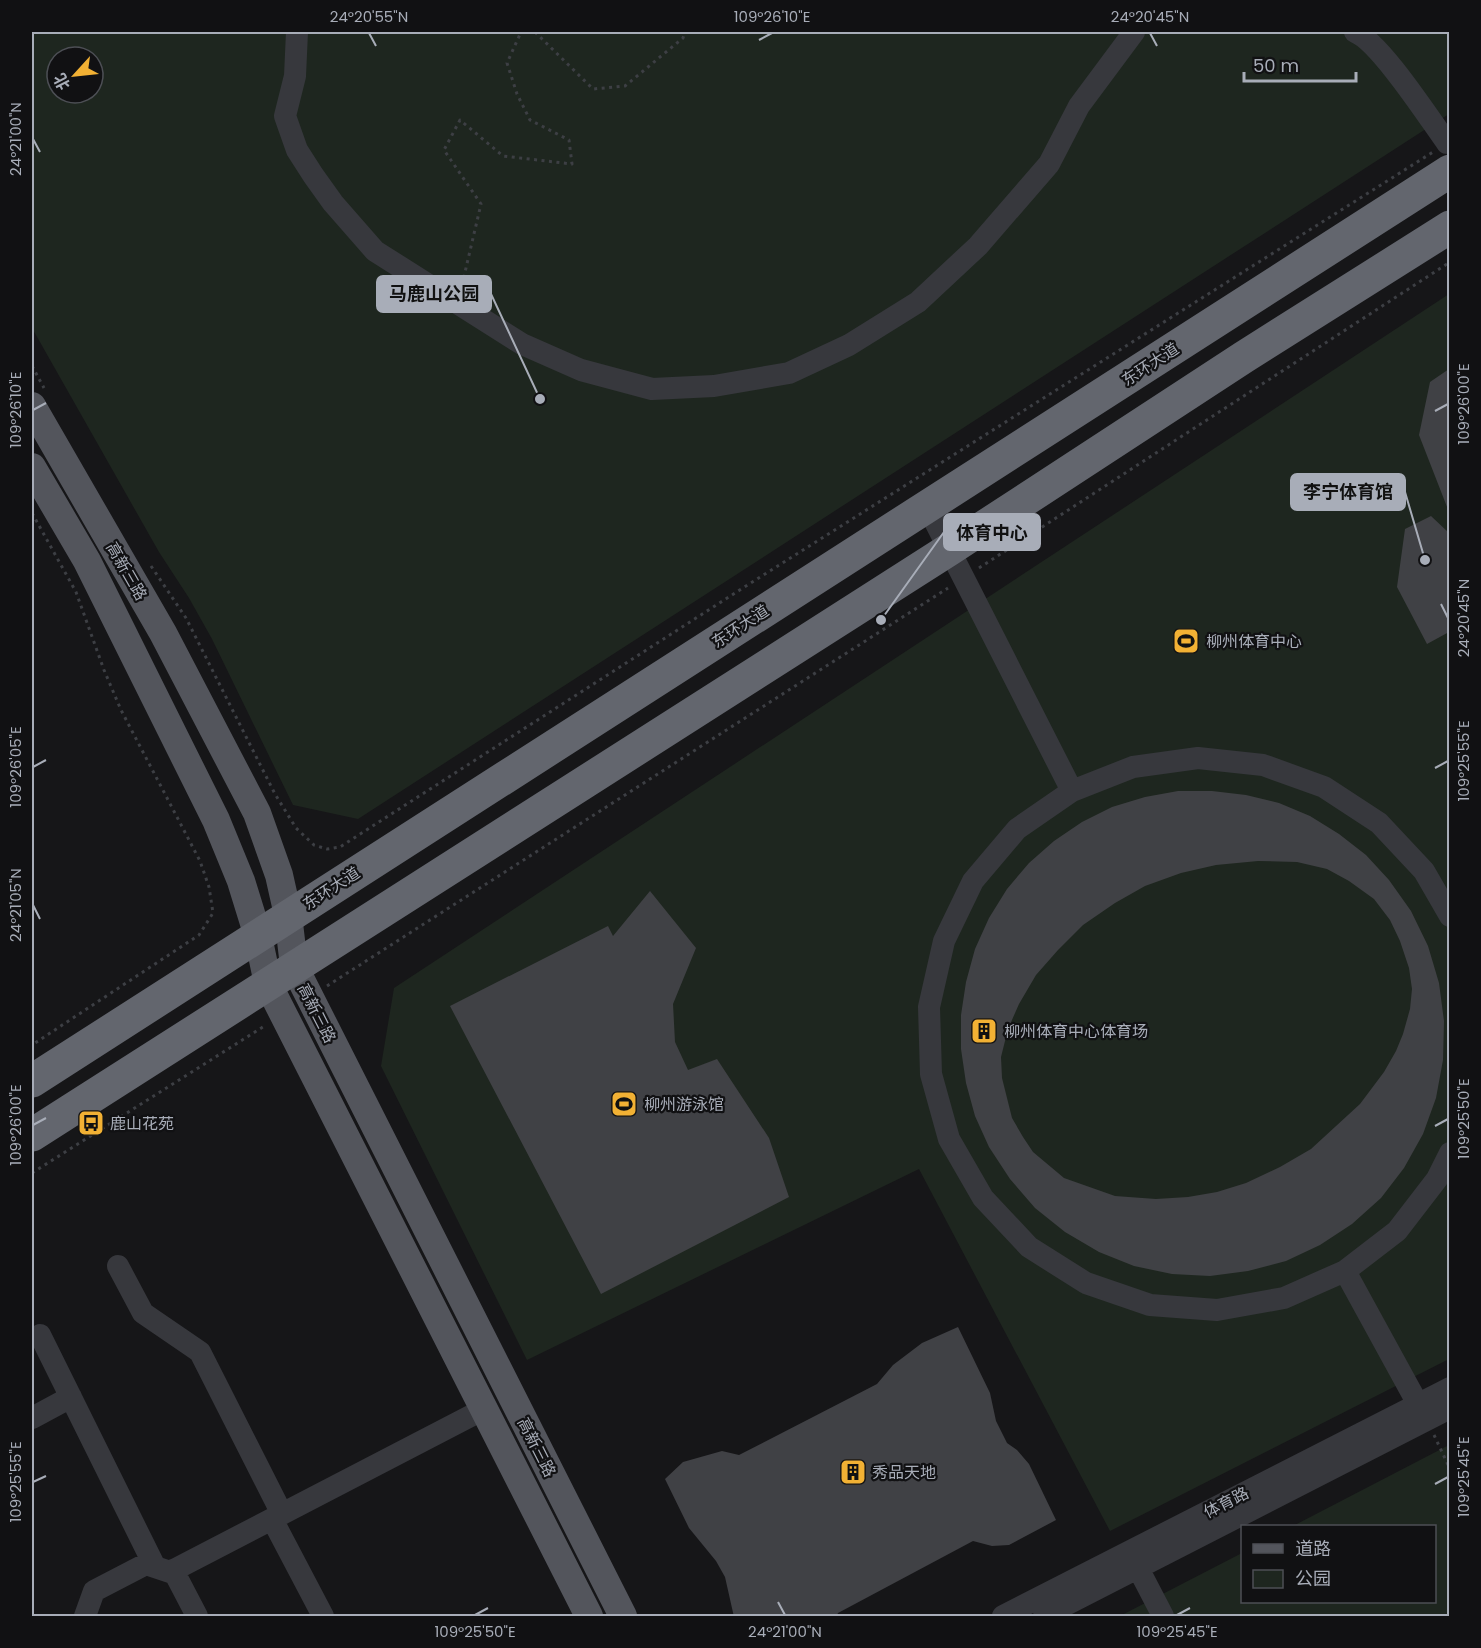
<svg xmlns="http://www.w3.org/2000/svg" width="1481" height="1648" viewBox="0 0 1481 1648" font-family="Poppins,'Noto Sans SC',sans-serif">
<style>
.green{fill:#1e261f;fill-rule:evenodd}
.building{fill:#404145;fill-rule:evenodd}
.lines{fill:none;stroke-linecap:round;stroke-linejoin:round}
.path{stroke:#3d3f44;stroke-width:3;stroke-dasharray:3 4.5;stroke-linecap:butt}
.minor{stroke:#37383d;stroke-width:22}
.major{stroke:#53555c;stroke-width:28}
.highway{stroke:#63666e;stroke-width:33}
.ticks{fill:none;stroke:#a8adb8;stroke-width:2}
.labels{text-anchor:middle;stroke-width:4.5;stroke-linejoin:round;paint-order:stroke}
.street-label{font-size:16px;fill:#a8adb8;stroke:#111113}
.poi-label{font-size:16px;fill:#a8adb8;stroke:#111113;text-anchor:start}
.leader{fill:none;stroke:#a8adb8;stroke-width:2}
.callout-dot{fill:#a8adb8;stroke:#111113;stroke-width:2}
.callout{fill:#a8adb8;stroke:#a8adb8;stroke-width:2}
.callout-label{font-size:18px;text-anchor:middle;font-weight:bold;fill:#111}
.neatline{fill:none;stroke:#a8adb8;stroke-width:2}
.ticks-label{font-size:15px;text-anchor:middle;fill:#a8adb8}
</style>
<rect width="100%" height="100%" fill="#161618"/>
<path class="green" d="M32,32H1449V114L358,819L293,805L212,639L189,598L159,552L32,328ZM57,57H93V93H57Z
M1449,294V1359L1110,1531L919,1169L527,1360L381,1066L394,988Z
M1449,1445V1616H1120L1242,1553V1602H1434V1526H1293Z"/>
<path class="building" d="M1449,369V512L1419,435L1430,382Z
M1431,516L1449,533V632L1427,644L1397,587L1405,529Z
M1178,791H1212L1246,795L1279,803L1310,816L1339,834L1366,855L1389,880L1411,911L1428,946L1439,983L1444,1021L1443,1060L1436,1098L1423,1134L1404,1168L1381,1198L1352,1224L1320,1245L1286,1261L1248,1271L1210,1276L1172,1274L1134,1266L1099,1252L1065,1232L1035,1208L1010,1179L989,1147L975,1116L966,1083L961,1049V1015L966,982L975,949L989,918L1007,889L1029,863L1054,841L1082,822L1112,807L1145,797ZM1258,861L1297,862L1327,869L1349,881L1374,899L1390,920L1400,941L1409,968L1412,989L1410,1009L1403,1034L1396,1051L1384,1072L1360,1104L1311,1149L1280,1167L1246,1183L1217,1192L1188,1197L1156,1199L1115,1196L1064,1178L1033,1152L1023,1137L1012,1118L1002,1078L1001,1057L1008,1029L1019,1004L1036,975L1058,950L1083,925L1115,903L1145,886L1181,873L1216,865Z
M650,891L696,948L673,1004L675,1042L688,1070L717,1059L769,1138L789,1197L601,1294L450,1006L608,926L613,936Z
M958,1327L990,1393L996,1421L1007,1443L1017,1450L1029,1464L1056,1520L1009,1545L992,1546L973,1541L838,1613L836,1617H734L725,1577L716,1561L689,1528L665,1479L683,1462L722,1451L739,1455L877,1384L893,1365L922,1343Z"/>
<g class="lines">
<path class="path" d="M535,32L593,89L625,86L683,38L685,32
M462,285L481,204L444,150L460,120L503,156L572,164L569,140L530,120L517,94L507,63L521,32
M32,366L44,388
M32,513L76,592L104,670L121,710L200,861L209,887L213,913L199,935L32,1045
M151,566L186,618L275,794L296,828L314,845L327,849L340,847L735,593L1433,152
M979,568L1450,262
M327,986L948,588
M32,1173L266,1025
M1434,1435L1450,1469"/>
<path class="minor" d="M297,32L295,76L285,116L297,150L313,175L333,203L375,251L522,344L581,370L652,389L714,386L789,373L849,345L918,302L978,246L1049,164L1079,106L1134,32
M1355,32C1379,41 1429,118 1447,143
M927,506L1072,791
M1450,916L1424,871L1379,823L1324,787L1263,765L1198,758L1133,767L1072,791L1017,829L973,881L944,941L929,1007L931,1074L949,1139L983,1198L1029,1247L1086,1283L1150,1305L1217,1310L1284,1298L1345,1271L1397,1231L1437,1179L1450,1153
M118,1266L143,1313L200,1352L282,1514
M1345,1271L1425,1417
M40,1335L155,1567
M32,1418L71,1397
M272,1519L323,1616
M1138,1568L1163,1616
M173,1570L197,1616
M85,1616L94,1591L146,1564L170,1572L484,1409
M1003,1616L1450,1388
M1044,1616L1450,1408"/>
<path class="major" d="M32,406L163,633L257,813L279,875L288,915L294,966L623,1616
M32,467L87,561L216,820L241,881L258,936L268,984L589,1616"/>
<path class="highway" d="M32,1081L1450,171
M32,1135L950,549L1244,357L1450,227"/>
</g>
<path class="ticks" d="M369,33L376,46M1150,33L1157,46M759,40L772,33M33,139L40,152M33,410L46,403M1435,411L1448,404M1441,604L1448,618M33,767L46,760M1435,768L1448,761M33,905L40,919M33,1125L46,1118M1435,1126L1448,1119M33,1482L46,1476M1435,1484L1448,1477M778,1602L785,1615M475,1615L488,1608M1177,1615L1190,1608"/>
<defs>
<g id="stadium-square" transform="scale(1.35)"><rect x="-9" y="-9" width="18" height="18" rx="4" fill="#f2b134" stroke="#111113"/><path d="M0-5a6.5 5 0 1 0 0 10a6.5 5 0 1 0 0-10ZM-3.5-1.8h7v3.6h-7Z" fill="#111"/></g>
<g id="building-square" transform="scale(1.35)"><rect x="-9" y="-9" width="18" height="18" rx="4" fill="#f2b134" stroke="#111113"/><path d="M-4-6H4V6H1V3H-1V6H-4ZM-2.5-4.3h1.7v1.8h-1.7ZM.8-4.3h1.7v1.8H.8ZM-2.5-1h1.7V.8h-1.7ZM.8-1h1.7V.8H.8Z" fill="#111"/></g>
<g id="bus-square" transform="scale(1.35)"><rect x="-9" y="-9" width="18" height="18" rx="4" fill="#f2b134" stroke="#111113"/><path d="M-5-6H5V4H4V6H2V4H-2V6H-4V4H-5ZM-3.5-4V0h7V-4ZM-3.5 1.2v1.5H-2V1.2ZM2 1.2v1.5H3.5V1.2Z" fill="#111"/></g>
</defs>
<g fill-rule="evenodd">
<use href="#stadium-square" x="1186" y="641"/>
<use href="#building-square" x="984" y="1031"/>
<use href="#stadium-square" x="624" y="1104"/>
<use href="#bus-square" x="91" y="1123"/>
<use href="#building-square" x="853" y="1472"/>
</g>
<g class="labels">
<g class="street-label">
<text transform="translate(1150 364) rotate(-33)" y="6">东环大道</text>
<text transform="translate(127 571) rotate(60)" y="6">高新三路</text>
<text transform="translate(740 626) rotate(-33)" y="6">东环大道</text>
<text transform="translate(331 888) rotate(-33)" y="6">东环大道</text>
<text transform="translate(317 1013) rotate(63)" y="6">高新三路</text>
<text transform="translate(537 1447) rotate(63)" y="6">高新三路</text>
<text transform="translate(1226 1502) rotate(-27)" y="6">体育路</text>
</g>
<g class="poi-label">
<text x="1206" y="647">柳州体育中心</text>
<text x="1004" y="1037">柳州体育中心体育场</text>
<text x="644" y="1110">柳州游泳馆</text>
<text x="110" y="1129">鹿山花苑</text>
<text x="872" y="1478">秀品天地</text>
</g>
</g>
<path class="leader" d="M540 399L491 294M1425 560L1405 492M881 620L944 532"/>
<g class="callout-dot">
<circle cx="540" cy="399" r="6"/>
<circle cx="1425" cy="560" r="6"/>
<circle cx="881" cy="620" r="6"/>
</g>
<g class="callout">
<rect x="377" y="276" width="114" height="36" rx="6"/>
<rect x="1291" y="474" width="114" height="36" rx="6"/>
<rect x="944" y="514" width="96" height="36" rx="6"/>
</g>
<g class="callout-label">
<text x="434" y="300">马鹿山公园</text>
<text x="1348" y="498">李宁体育馆</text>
<text x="992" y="539">体育中心</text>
</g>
<rect width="1481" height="1648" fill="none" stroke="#111113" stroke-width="66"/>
<rect x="1241" y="1525" width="195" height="78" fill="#111113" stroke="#4d4f55" stroke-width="1.5"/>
<rect x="1253" y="1544" width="30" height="9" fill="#53555c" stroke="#4d4f55" stroke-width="1.5"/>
<text x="1295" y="1555" font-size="18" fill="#a8adb8">道路</text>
<rect x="1253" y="1570" width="30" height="18" fill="#1e261f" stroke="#4d4f55" stroke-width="1.5"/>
<text x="1295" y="1585" font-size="18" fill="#a8adb8">公园</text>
<g transform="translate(75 75) rotate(243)"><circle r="28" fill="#111113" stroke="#4d4f55" stroke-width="1.5"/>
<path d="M0-4.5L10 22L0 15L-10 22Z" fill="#f2b134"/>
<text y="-9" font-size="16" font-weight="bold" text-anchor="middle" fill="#a8adb8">北</text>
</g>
<path d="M1244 72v9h112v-9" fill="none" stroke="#a8adb8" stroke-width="3"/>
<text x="1253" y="72" font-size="18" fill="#a8adb8" stroke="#111113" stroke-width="4.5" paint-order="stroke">50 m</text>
<rect x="33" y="33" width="1415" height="1582" class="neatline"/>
<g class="ticks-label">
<text x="369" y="22">24°20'55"N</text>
<text x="772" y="22">109°26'10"E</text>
<text x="1150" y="22">24°20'45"N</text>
<text transform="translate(16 139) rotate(-90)" y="5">24°21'00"N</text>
<text transform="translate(1464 404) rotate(-90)" y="5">109°26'00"E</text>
<text transform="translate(16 410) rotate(-90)" y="5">109°26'10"E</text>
<text transform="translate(1464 618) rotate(-90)" y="5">24°20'45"N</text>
<text transform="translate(1464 761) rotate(-90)" y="5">109°25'55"E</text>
<text transform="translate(16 767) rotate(-90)" y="5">109°26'05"E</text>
<text transform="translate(16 905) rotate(-90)" y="5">24°21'05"N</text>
<text transform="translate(1464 1119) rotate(-90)" y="5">109°25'50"E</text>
<text transform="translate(16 1125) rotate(-90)" y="5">109°26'00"E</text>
<text transform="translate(1464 1477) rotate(-90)" y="5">109°25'45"E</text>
<text transform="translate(16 1482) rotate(-90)" y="5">109°25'55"E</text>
<text x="475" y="1637">109°25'50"E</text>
<text x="785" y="1637">24°21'00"N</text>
<text x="1177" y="1637">109°25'45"E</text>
</g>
</svg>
